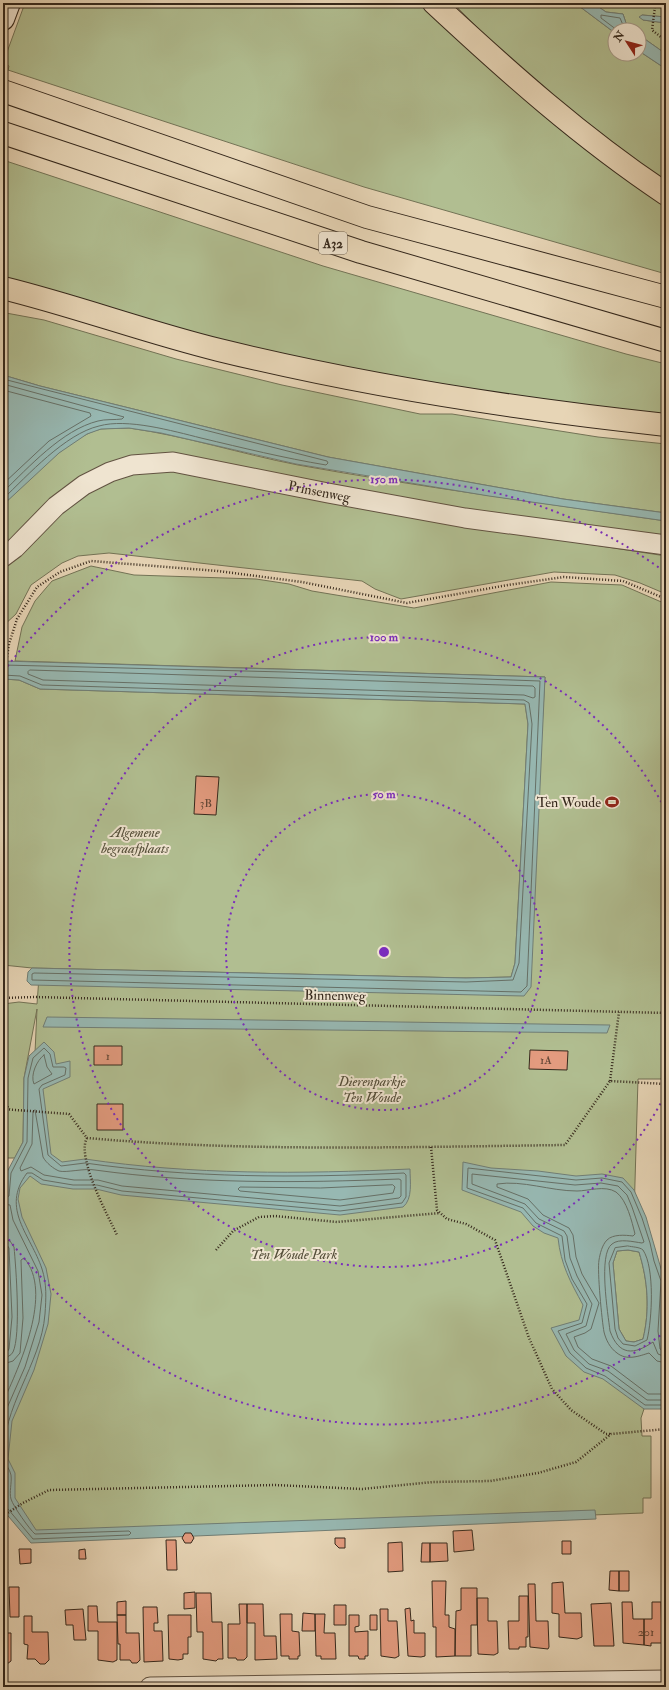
<svg xmlns="http://www.w3.org/2000/svg" width="669" height="1690" viewBox="0 0 669 1690" font-family="'IM FELL Double Pica',serif">
<style>
.green{fill:#b1be91;stroke:#737356}
.water{fill:#97b8b2;stroke:#707e76;fill-rule:evenodd}
.lines{fill:none;stroke-linecap:round;stroke-linejoin:round}
.shore{stroke:#667067;stroke-width:1}
.building{fill:#e39b7f;stroke:#35281c}
.street-casing{stroke:#625342;stroke-width:21}
.secondary-casing{stroke:#35281c;stroke-width:24}
.highway-casing{stroke:#35281c;stroke-width:24}
.path{stroke:#35281c;stroke-width:2.5;stroke-dasharray:1 2;stroke-linecap:butt}
.street{stroke:#efe4d0;stroke-width:19}
.secondary{stroke:#efe4d0;stroke-width:22}
.highway{stroke:#e7d5b6;stroke-width:22}
.ring{fill:none;stroke:#7b2cbf;stroke-width:2;stroke-dasharray:2 4}
.labels{text-anchor:middle;stroke-width:4;stroke-linejoin:round;paint-order:stroke}
.number-label{font-size:12px;fill:#604535}
.shield{fill:#efe4d0;stroke:#6d6052;stroke-width:1}
.shield-label{font-size:13px;font-weight:bold;fill:#35281c}
.street-label{font-size:14px;fill:#35281c;stroke:#efe4d0}
.poi-label{font-size:14px;fill:#35281c;stroke:#efe4d0;text-anchor:end}
.park-label{font-size:14px;font-style:italic;fill:#544e39;stroke:#efe4d0}
.centre{fill:#7b2cbf;stroke:#efe4d0;stroke-width:2}
.ring-label{font-size:12px;text-anchor:middle;font-weight:bold;fill:#7b2cbf;stroke:#efe4d0;stroke-width:4;stroke-linejoin:round;paint-order:stroke}
</style>
<rect width="100%" height="100%" fill="#e7d5b6"/>
<filter id="stains"><feTurbulence type="fractalNoise" baseFrequency=".005" numOctaves="4"/><feColorMatrix values="0 0 0 0 .2 0 0 0 0 .09 0 0 0 0 .02 0 0 0 .5 -.17"/></filter>
<radialGradient id="worn" r=".72"><stop offset=".6" stop-color="#630" stop-opacity="0"/><stop offset="1" stop-color="#630" stop-opacity=".3"/></radialGradient>
<path class="green" d="M25,3H424L666,202V274L364,187L8,70L9,66L3,63Z
M453,3H575L615,33V54H639V51L666,69V182L622,152L509,60Z
M593,3H666V17L642,15L640,17L643,20L666,23V54L639,35V30H633L626,23L623,14L606,12Z
M3,160L323,266L626,354L666,364V418L473,393L224,343L3,280Z
M6,313L44,320L176,359L282,385L420,414H452L598,437L666,444V513L563,499L328,457L40,386L3,375V314Z
M129,428C186,436 241,454 298,465C420,487 543,503 666,521V538L462,509L143,457L3,548V505C25,483 71,435 101,429C110,428 120,429 129,428Z
M159,470L190,472L464,525L666,556V594L640,583L615,575L554,572L401,599L375,589L362,581L109,553L78,556L62,563L31,585L16,614L3,626V566L29,547L57,517L87,493L106,483L135,474Z
M91,566L134,575L256,579L289,584L312,591L414,608L551,582L622,585L666,604V1079H638L634,1216L595,1235L603,1343L644,1409L641,1418L642,1436H651V1498H643V1513L36,1537L8,1500L3,1432L28,1342L12,1190L32,1119L37,1009L24,1078L23,1142L15,1158H3V1004L19,1002L37,1004L39,977L521,986L540,762L545,677L15,661L22,627L35,601L52,581Z
M3,679L19,680L40,689L525,704L528,724L515,963L511,977L466,978L32,968L3,965Z
M628,1250L639,1252C648,1281 650,1310 643,1339L634,1342L626,1341L619,1329L613,1263L617,1251Z"/>
<path class="water" d="M575,3H593L606,12L623,14L626,23L633,30H615V33Z
M642,15L666,17V23L643,20L639,17Z
M639,35L666,54V69L639,51Z
M3,375L40,386L328,457L563,499L666,513V521L489,496L296,464L161,433L129,428L101,429L87,434L59,453L3,505Z
M3,661L545,677L531,987L524,996L31,985L27,981L28,972L32,968L466,978L511,977L515,963L528,724L525,704L40,689L19,680L3,679Z
M47,1017L610,1025L607,1033L43,1027Z
M44,1042L54,1052L56,1064L70,1061V1077L43,1089L51,1154L62,1162L85,1159C193,1175 301,1174 410,1169C410,1181 413,1199 403,1207L340,1215L121,1195L96,1189H73L41,1184L30,1176L20,1188L18,1199L22,1217L46,1268L51,1294L48,1324L34,1370L12,1421L8,1459L15,1473V1498L36,1530L595,1510L596,1519L31,1543L3,1510V1357L8,1317L3,1206L7,1172L23,1142L24,1078L29,1056Z
M463,1162L491,1168L538,1171L576,1176L602,1174L623,1178L634,1190L646,1217L664,1279L662,1331L666,1361V1409H644L603,1379L584,1372L566,1356L551,1328L579,1320L583,1305C570,1281 561,1265 558,1238L544,1233L533,1226L521,1212L462,1190ZM628,1250L639,1252C648,1281 650,1310 643,1339L634,1342L626,1341L619,1329L613,1263L617,1251Z"/>
<g class="lines">
<path class="shore" d="M617,30L601,18V15L620,18L623,25L627,30
M3,379L327,461L328,463L326,465C284,458 243,448 201,438C173,431 127,418 99,426C65,434 28,475 3,499
M3,384L124,417L122,419C115,420 105,419 98,421C62,430 29,467 3,492
M3,390L90,413L91,416L49,441L3,484
M3,665L285,672L540,681L527,986L521,992L32,980V974L34,973L466,982L513,980L519,963L532,724L529,703L524,700L42,685L20,676L3,675
M30,670L533,686L535,688V697L533,698L524,695L43,680L28,674V672Z
M44,1055L47,1067L52,1074L34,1084C30,1075 37,1060 44,1055Z
M35,1110L43,1157C46,1163 54,1169 59,1171C66,1173 85,1168 95,1170C196,1184 298,1183 399,1179L401,1180V1196L399,1198L340,1206L122,1186L98,1180H74L44,1175L31,1167L21,1171L20,1168L32,1144L33,1112Z
M393,1185L395,1187L393,1193L340,1200L240,1191L238,1189L240,1187L320,1188Z
M3,1199L9,1196L11,1173L27,1142L28,1078L33,1058L44,1048L50,1054L53,1067H64L66,1068L65,1075L42,1085L39,1089L48,1155L61,1166L85,1163C191,1178 297,1178 404,1173L406,1175V1197L402,1203L340,1211L122,1191L97,1185H73L43,1180L32,1173H27C0,1209 31,1235 42,1269C47,1284 46,1299 45,1314C41,1365 1,1407 4,1459C5,1465 10,1469 11,1475C12,1483 9,1492 11,1499C13,1506 30,1530 35,1534L129,1531L131,1533L129,1535L33,1539L8,1509L3,1508
M3,1204L10,1205L13,1220L38,1271L42,1295L39,1322L25,1367L7,1408L3,1422
M3,1239L10,1241L14,1247C16,1268 21,1335 13,1352C11,1356 7,1357 3,1358
M3,1244L7,1245L9,1248L12,1317L9,1349L7,1352L3,1353
M628,1246C632,1247 640,1247 643,1250C655,1268 652,1320 647,1340L635,1346L623,1344L618,1338L615,1329L609,1263L615,1248Z
M666,1352L660,1349L658,1331L661,1281L654,1261L650,1243L642,1218L631,1192L622,1182L602,1178L576,1180L468,1168L467,1188L523,1208L536,1223L562,1236L565,1260L572,1279L587,1304L582,1323L558,1331L570,1353L586,1368L605,1376L645,1405H666
M666,1357L658,1354L653,1342C634,1355 619,1356 610,1331C608,1314 598,1254 612,1244C619,1238 634,1242 642,1243L644,1242L632,1207L627,1195L618,1186L601,1183L575,1185L472,1174V1184L525,1204L539,1219L564,1231L567,1236L570,1258L577,1276L592,1304L586,1326L566,1334L574,1350L589,1364L608,1371L647,1400H666
M666,1363L657,1361L649,1353C639,1356 627,1361 617,1353C610,1348 606,1340 604,1332C602,1321 597,1271 599,1260C600,1254 602,1245 607,1240C613,1234 625,1235 633,1236L635,1234C632,1222 627,1200 616,1192C605,1185 588,1191 577,1191C550,1191 523,1180 497,1184V1187L528,1199L543,1215L569,1228L573,1235L576,1257L582,1274L599,1303L591,1329L585,1333L574,1337L578,1347L592,1359L611,1366L648,1394H666
M3,1364L13,1361L20,1353L23,1318L21,1260L24,1258C54,1292 19,1367 3,1402"/>
</g>
<path class="building" d="M664,655H666V676H664Z
M196,776L219,777L216,815L194,814Z
M94,1046H122V1065H94Z
M530,1050L568,1051L567,1070L529,1069Z
M97,1104H123V1130H97Z
M664,1474H666V1497H664Z
M472,1530L474,1550L454,1552L453,1531Z
M185,1533H191L194,1538L191,1543H185L182,1538Z
M335,1538H345V1548H339L335,1544Z
M166,1540H176L177,1570H167Z
M562,1541H571V1554H562Z
M402,1542L403,1571L388,1572V1543Z
M422,1543H430V1562H421Z
M430,1543H447L448,1561L430,1562Z
M19,1549H31V1563L20,1564Z
M85,1549L86,1559H79V1550Z
M610,1571H619V1591L609,1590Z
M619,1571H629V1591H619Z
M432,1581H446L445,1615H449V1627L455,1629V1656L436,1657V1627H433Z
M563,1582L565,1613H581L582,1637L577,1639L559,1637V1614L552,1613V1583Z
M528,1584H535L536,1621H548L549,1647L548,1649L530,1647Z
M9,1587H19V1617H10Z
M461,1588H477V1625H471V1656H455L456,1611L461,1610Z
M195,1592V1608L184,1609V1593Z
M196,1593H211L212,1622H222L223,1659H218L216,1661L203,1659V1632H197Z
M519,1596H528V1637H526V1647H519V1649H509L508,1621H519Z
M477,1598H488V1621H497L498,1653L494,1655L478,1654Z
M126,1601V1615H117V1602Z
M622,1602H632L633,1619H644V1645L623,1643Z
M652,1602H661L662,1643H651V1646L644,1645V1619H652Z
M611,1603L614,1646H594L591,1604Z
M239,1604H247V1657L244,1660H237L236,1658H228V1624H240Z
M247,1604H263L264,1636H276L277,1659L255,1660V1623H247Z
M334,1605H346V1625H334Z
M88,1606H97L98,1622H117V1660L113,1662L98,1660V1631H88Z
M143,1607H157L158,1623H154V1631H162L163,1661L144,1662Z
M410,1608L411,1621L414,1620V1633H425V1656L421,1657L408,1656L405,1609Z
M83,1609L86,1640H74L73,1625H66L65,1610Z
M380,1609H388V1621H397L399,1656L395,1658L381,1656Z
M303,1613L315,1614V1631H302Z
M280,1614H292V1631L299,1632L300,1656H298V1659H289V1656H281Z
M315,1614H325L324,1633H335L336,1659H321V1656H316Z
M117,1615H126V1633H139L140,1660L137,1663H132L130,1660H120V1644H118Z
M168,1615H191V1637H188V1654H183V1659L178,1660L169,1659Z
M349,1615H359V1626L355,1627V1632L368,1631V1656H365V1659H359L358,1656H349Z
M370,1615H377V1630H370Z
M24,1616H32V1632H48L49,1660L45,1664H40L35,1659H27L28,1645L24,1644Z
M3,1620L4,1633H11V1661L7,1664H3Z"/>
<g class="lines">
<g class="street-casing">
<g id="street">
<path id="s1" d="M3,557L15,548L56,506L84,485L110,472L132,465L173,462L328,493L465,518L666,545"/>
<path d="M150,1687L666,1680"/>
</g>
</g>
<g class="secondary-casing">
<path id="secondary" d="M3,19L9,3"/>
</g>
<g class="highway-casing">
<path id="highway" d="M434,3C508,72 582,138 666,194
M3,91L367,217L666,297
M3,133L361,252L666,341
M3,288C76,306 146,332 219,350C366,386 516,409 666,425"/>
</g>
<path class="path" d="M647,3L655,7L652,30L666,41
M3,665L7,657L9,644L17,619L37,587L60,572L91,561L218,571L302,582L407,603L508,585L564,577L623,581L666,599
M3,998L35,997L666,1013
M610,1081L619,1012
M3,1103L10,1109
M3,1109L69,1114L87,1138C245,1152 406,1147 565,1145L610,1081L666,1084
M87,1138C76,1157 108,1216 117,1235
M431,1147L437,1210L447,1219L466,1224L495,1240L529,1338L552,1389L571,1410L606,1434H610
M216,1250L233,1231L259,1217L275,1216L337,1222L440,1213
M3,1516L23,1503L49,1490L275,1485L362,1489L433,1482L490,1481L538,1473L576,1462L611,1434L666,1429"/>
<use href="#street" class="street"/>
<use href="#secondary" class="secondary"/>
<use href="#highway" class="highway"/>
</g>
<g class="ring">
<circle cx="384" cy="952" r="158"/>
<path d="M666 1093A315 315 0 1 1 666 811"/>
<path d="M665 1332A473 473 0 0 1 4 1233M4 671A473 473 0 0 1 665 572"/>
</g>
<defs>
<g id="stadium-bare" transform="scale(1.08)"><path d="M0-5a6.5 5 0 1 0 0 10a6.5 5 0 1 0 0-10ZM-3.5-1.8h7v3.6h-7Z" fill="#8f2418" stroke="#efe4d0" stroke-width="2.5" paint-order="stroke"/></g>
</defs>
<g fill-rule="evenodd">
<use href="#stadium-bare" x="612" y="802"/>
</g>
<g class="labels">
<g class="number-label">
<text x="206" y="807">3B</text>
<text x="108" y="1060">1</text>
<text x="546" y="1064">1A</text>
<text x="646" y="1636">201</text>
</g>
<rect class="shield" x="319" y="232" width="28" height="22" rx="3"/>
<g class="shield-label">
<text x="333" y="248">A32</text>
</g>
<g class="street-label">
<text dy="5" stroke="none"><textPath href="#s1" startOffset="351">Prinsenweg</textPath></text>
<text transform="translate(335 995) rotate(1)" y="5">Binnenweg</text>
</g>
<g class="poi-label">
<text x="601" y="807">Ten Woude</text>
</g>
<g class="park-label">
<text x="135" y="837">Algemene<tspan x="135" dy="16">begraafplaats</tspan></text>
<text x="372" y="1086">Dierenparkje<tspan x="372" dy="16">Ten Woude</tspan></text>
<text x="294" y="1259">Ten Woude Park</text>
</g>
</g>
<circle cx="384" cy="952" r="6" class="centre"/>
<g class="ring-label">
<text x="384" y="483">150 m</text>
<text x="384" y="641">100 m</text>
<text x="384" y="798">50 m</text>
</g>
<rect width="669" height="1690" fill="none" stroke="#e7d5b6" stroke-width="16"/>
<rect x="4" y="4" width="661" height="1682" fill="none" stroke="#35281c" stroke-width="2"/>
<rect x="8" y="8" width="653" height="1674" fill="none" stroke="#35281c"/>
<g transform="translate(627 42) rotate(306)"><circle r="19" fill="#efe4d0" stroke="#a59988"/>
<path d="M0-3L7 15L0 10L-7 15Z" fill="#8f2418"/>
<text y="-6" font-size="11" font-weight="bold" text-anchor="middle" fill="#35281c">N</text>
</g>
<rect width="100%" height="100%" filter="url(#stains)"/>
<rect width="100%" height="100%" fill="url(#worn)"/>
</svg>
